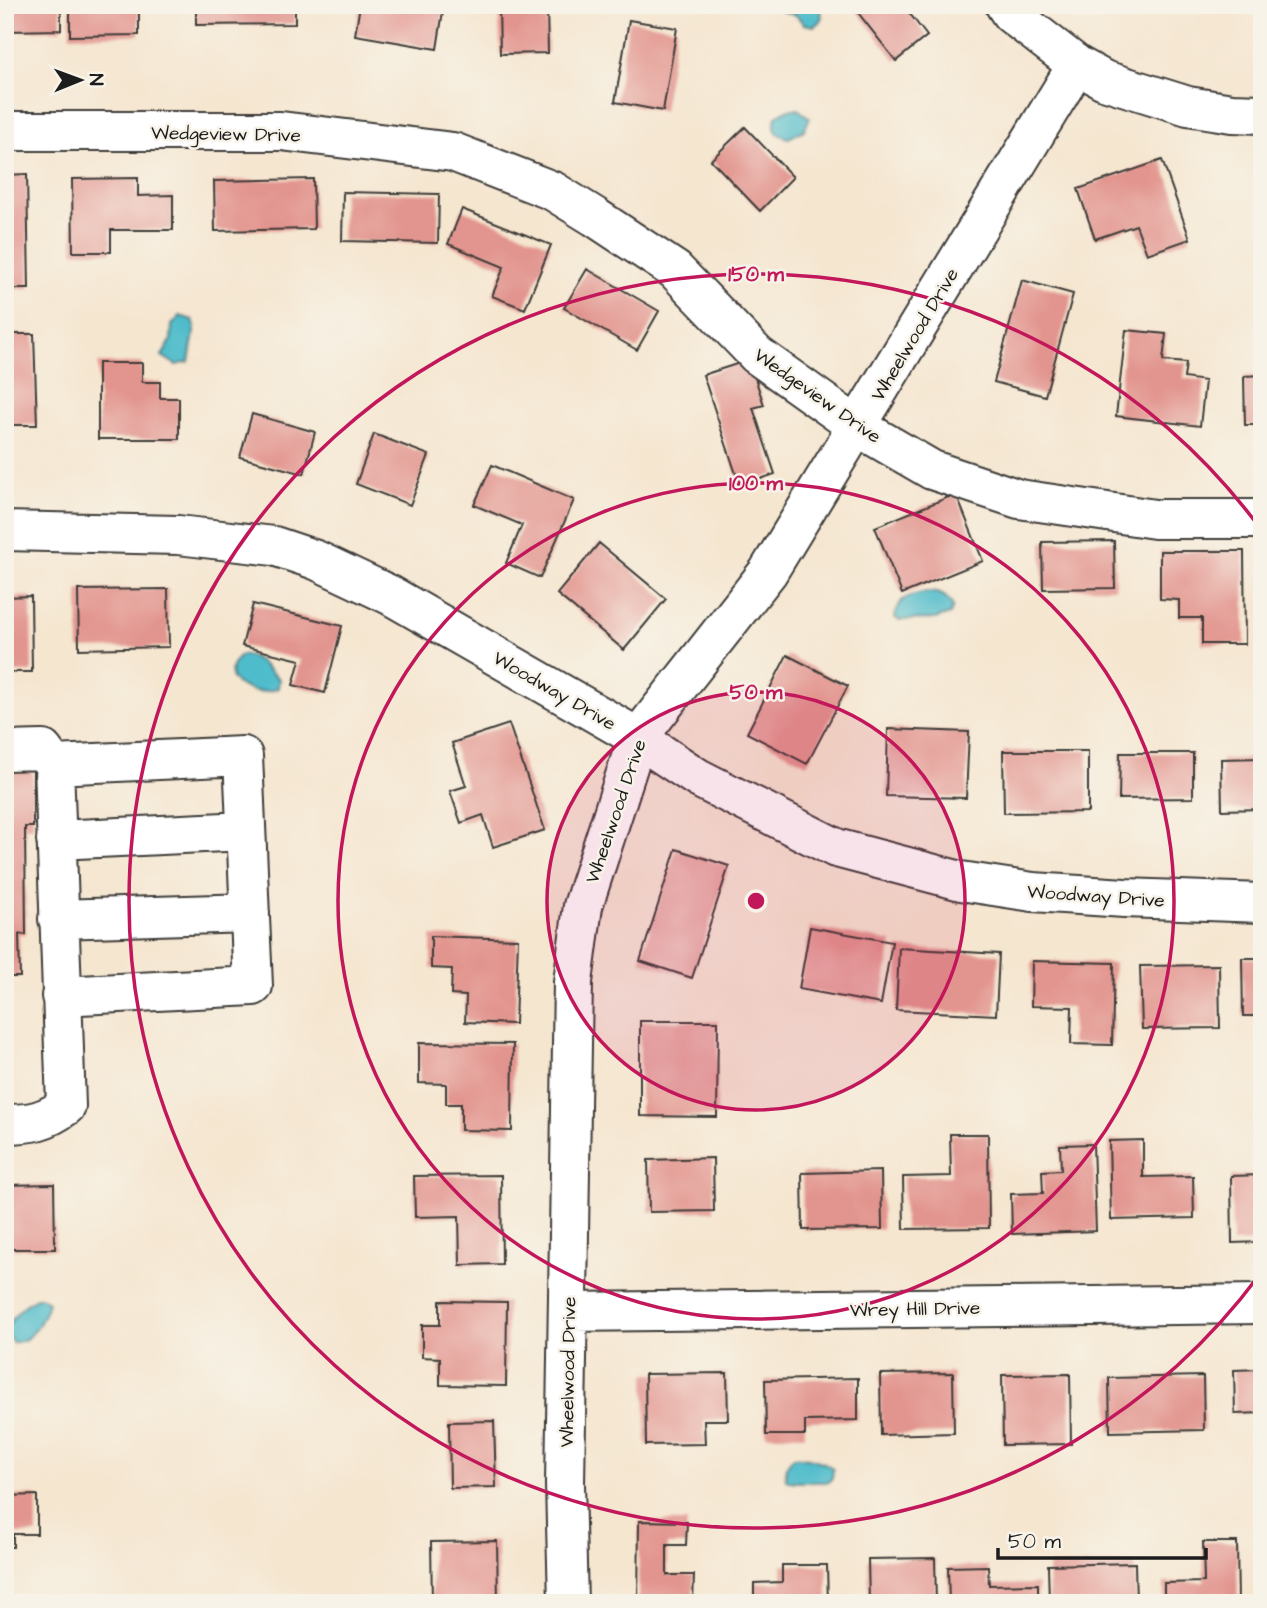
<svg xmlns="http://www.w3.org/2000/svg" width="1267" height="1608" viewBox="0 0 1267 1608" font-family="'Architects Daughter',sans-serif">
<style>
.water{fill:#50bccb;stroke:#366c74;stroke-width:2}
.building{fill:#e2948e}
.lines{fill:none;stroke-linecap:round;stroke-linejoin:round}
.minor-casing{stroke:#3d3a37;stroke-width:42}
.minor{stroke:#fff;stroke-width:38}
.ring{fill:none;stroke:#c2185b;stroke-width:3.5}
.labels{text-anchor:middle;stroke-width:5;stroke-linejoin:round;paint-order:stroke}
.street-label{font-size:19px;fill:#1c1c1c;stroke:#f7f3e8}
.centre{fill:#c2185b;stroke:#f7f3e8;stroke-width:3.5}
.ring-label{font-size:21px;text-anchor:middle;font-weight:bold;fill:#c2185b;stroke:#f7f3e8;stroke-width:5;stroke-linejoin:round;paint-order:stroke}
</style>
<rect width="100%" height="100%" fill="#f7f3e8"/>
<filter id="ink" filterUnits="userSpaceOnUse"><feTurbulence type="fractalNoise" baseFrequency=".0143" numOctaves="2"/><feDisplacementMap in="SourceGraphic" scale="14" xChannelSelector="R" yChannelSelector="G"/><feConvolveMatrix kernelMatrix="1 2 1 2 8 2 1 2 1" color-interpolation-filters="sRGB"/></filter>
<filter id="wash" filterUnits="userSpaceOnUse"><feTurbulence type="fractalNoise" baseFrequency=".00686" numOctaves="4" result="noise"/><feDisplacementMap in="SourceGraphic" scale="28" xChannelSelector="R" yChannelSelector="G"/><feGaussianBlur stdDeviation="1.57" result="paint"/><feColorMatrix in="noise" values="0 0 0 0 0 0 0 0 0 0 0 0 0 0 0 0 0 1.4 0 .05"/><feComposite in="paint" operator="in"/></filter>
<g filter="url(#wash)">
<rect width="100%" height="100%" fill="#f5e6d0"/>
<path class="water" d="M777,5H819L822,17L819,22L814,26L804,24L796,15L781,11Z
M789,109H798L810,118L804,130L789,138C775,135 773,130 776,116Z
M180,316L193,320L195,327L189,362L176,365L162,356L171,341L172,325Z
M926,592C939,592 947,595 953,607L950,614L935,619L899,620L895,618C896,598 908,596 926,592Z
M242,655C259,655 266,670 279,679L278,688C262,695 244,691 232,679C230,668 232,662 242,655Z
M40,1297L48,1302C44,1318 31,1345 12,1342L6,1332C10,1318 26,1301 40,1297Z
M794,1457C806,1456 825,1461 833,1469L832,1478L828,1482C818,1482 792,1483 786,1480C785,1469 785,1464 794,1457Z"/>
<g id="blocks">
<path class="building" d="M5,5H61V30L5,31Z
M70,5H139V35L70,36Z
M196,5H295V24L196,25Z
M360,5H444L437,49L355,35Z
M499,5H547L548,53L500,54Z
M852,5H903L927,36L896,61Z
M629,20L677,28L663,111L615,102Z
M745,127L793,177L760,211L711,160Z
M1259,145H1262V190H1259Z
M1162,160L1190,239L1147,254L1136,225L1095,239L1078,189Z
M27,174L29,289H5V175Z
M138,178V196L173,195V230H111V252H73L72,179Z
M313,179L314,229L215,231L214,181Z
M343,192L439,194L438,243L342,241Z
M462,209L551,245L525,309L492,296L504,267L448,244Z
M587,269L659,311L637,350L564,308Z
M1022,280L1073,294L1045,396L994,382Z
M1126,330L1166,334L1163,361L1186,363L1184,378L1205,381L1200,426L1116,416Z
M5,334H34L37,425H5Z
M749,360L764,405L753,408L775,474L740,486L703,375Z
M98,363H142V382H160V398H179V439H98Z
M1262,375V425H1245L1244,376Z
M252,414L315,432L304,474L240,457Z
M374,434L429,455L410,505L356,484Z
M492,465L574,500L540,578L506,563L522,525L474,505Z
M956,494L983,561L902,594L875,527Z
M1114,541L1115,588L1043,589L1042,542Z
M599,543L666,599L624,650L557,594Z
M1160,551H1244L1245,644H1202V618H1179V600L1160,599Z
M168,589L169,647L79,649L78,590Z
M31,596L32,672H5V597Z
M253,604L342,626L325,693L293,685L300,660L242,646Z
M787,655L848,686L807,764L747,733Z
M509,724L545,830L493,847L483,815L461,823L450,791L466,786L452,743Z
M888,729L969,732L966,798L886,796Z
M1003,751H1088V812L1004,813Z
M1120,753H1193V798L1119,799Z
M1262,758V809L1222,810L1221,759Z
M33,762V827H25L26,935L19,934L20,977H5V763Z
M676,849L729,866L692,978L640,961Z
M810,927L892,942L881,1004L799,989Z
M431,936L518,939L515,1024L465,1022L466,996L451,995L452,969L431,968Z
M899,948L999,954L996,1015L896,1010Z
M1242,958H1262V1016H1243Z
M1032,961L1114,963L1112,1045L1071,1044L1072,1007L1031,1006Z
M1219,965L1220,1028L1142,1029L1140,966Z
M640,1021H718L717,1117L640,1116Z
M419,1043L513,1044L512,1131L461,1130V1104H446V1084L419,1083Z
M950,1134H988L989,1228L904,1229L903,1177L951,1176Z
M1143,1140V1177L1193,1176L1194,1218L1111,1220L1109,1141Z
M1093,1144L1096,1231L1012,1234L1011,1194L1043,1193L1042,1171L1061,1170L1060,1145Z
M713,1158L714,1211L649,1212L648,1160Z
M881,1171L882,1229L803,1230L802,1173Z
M501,1175L502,1264L460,1265L459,1216L415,1217L414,1176Z
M1262,1175V1242L1232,1243L1231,1176Z
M54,1184L55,1249H5V1185Z
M440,1301L507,1302L506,1386L440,1385V1358L422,1357V1325H440Z
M1262,1369V1413L1235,1414L1234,1370Z
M727,1373L728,1420H704L705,1444L646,1445L645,1374Z
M953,1373L954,1433L881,1435L880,1374Z
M1070,1374L1071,1444L1003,1445L1002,1375Z
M1203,1376L1204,1430L1110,1432L1109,1378Z
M858,1378V1420L805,1421V1435H766L765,1380Z
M494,1421L496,1487L450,1488L449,1422Z
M37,1495V1534H13V1547H5V1496Z
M639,1521L687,1522L686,1545H667V1575H694L693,1603H638Z
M497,1541L498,1603H432L431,1542Z
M1203,1542H1237L1238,1603H1164V1583L1204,1582Z
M935,1558L936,1603H869L868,1559Z
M1135,1563L1136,1603H1049L1048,1565Z
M782,1565H827L828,1603H754V1583L782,1582Z
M988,1566L989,1585L1038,1584V1603H949L948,1567Z
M1257,1566H1262V1603H1258Z"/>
</g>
</g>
<g filter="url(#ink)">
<use href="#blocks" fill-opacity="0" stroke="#3d3a37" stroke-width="2"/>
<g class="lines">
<g class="minor-casing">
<path id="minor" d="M1005,5L1011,14L1077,65L1104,80L1188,106L1232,113L1262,114
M5,131H281L453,152L553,191L595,217L675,270L757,355L858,427L932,470L1019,499L1155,519H1262
M5,531L178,535L274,546L316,560L390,595L630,733L698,778L836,848L961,881L1033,892L1125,898L1262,903
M5,751L43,750L54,765L66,1106C46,1121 31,1124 5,1124
M54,765L243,756L253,986L61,996
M56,840L246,831
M58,919L250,913
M568,1312L1262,1304
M568,1603L565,1484L573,982L583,906L637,739L768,572L1077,65"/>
</g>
<use href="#minor" class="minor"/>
</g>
</g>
<circle cx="756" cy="901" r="209" fill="#c2185b" fill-opacity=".12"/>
<g class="ring">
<circle cx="756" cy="901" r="209"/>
<circle cx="756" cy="901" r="418"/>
<path d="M1260 1274A627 627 0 1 1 1260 528"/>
</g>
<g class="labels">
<g class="street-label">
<text transform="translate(226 133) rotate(1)" y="7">Wedgeview Drive</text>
<text transform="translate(914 334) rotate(-59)" y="7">Wheelwood Drive</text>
<text transform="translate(818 395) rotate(35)" y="7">Wedgeview Drive</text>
<text transform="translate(555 690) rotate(30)" y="7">Woodway Drive</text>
<text transform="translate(615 811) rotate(-71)" y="7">Wheelwood Drive</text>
<text transform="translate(1096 895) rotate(4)" y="7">Woodway Drive</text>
<text transform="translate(915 1308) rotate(-1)" y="7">Wrey Hill Drive</text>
<text transform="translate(567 1372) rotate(-89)" y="7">Wheelwood Drive</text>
</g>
</g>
<circle cx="756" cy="901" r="10" class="centre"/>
<g class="ring-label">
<text x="756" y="281">150 m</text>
<text x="756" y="490">100 m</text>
<text x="756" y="699">50 m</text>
</g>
<rect width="1267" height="1608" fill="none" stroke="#f7f3e8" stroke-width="28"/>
<g transform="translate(80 80) rotate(89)" stroke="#f7f3e8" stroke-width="5" paint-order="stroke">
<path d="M0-5L12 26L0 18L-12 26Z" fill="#1c1c1c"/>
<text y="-10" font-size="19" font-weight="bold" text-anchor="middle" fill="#1c1c1c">N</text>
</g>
<path d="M998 1548v10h208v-10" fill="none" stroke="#1c1c1c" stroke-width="3.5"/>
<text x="1008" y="1548" font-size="21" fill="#1c1c1c" stroke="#f7f3e8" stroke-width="5" paint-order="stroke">50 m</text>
</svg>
